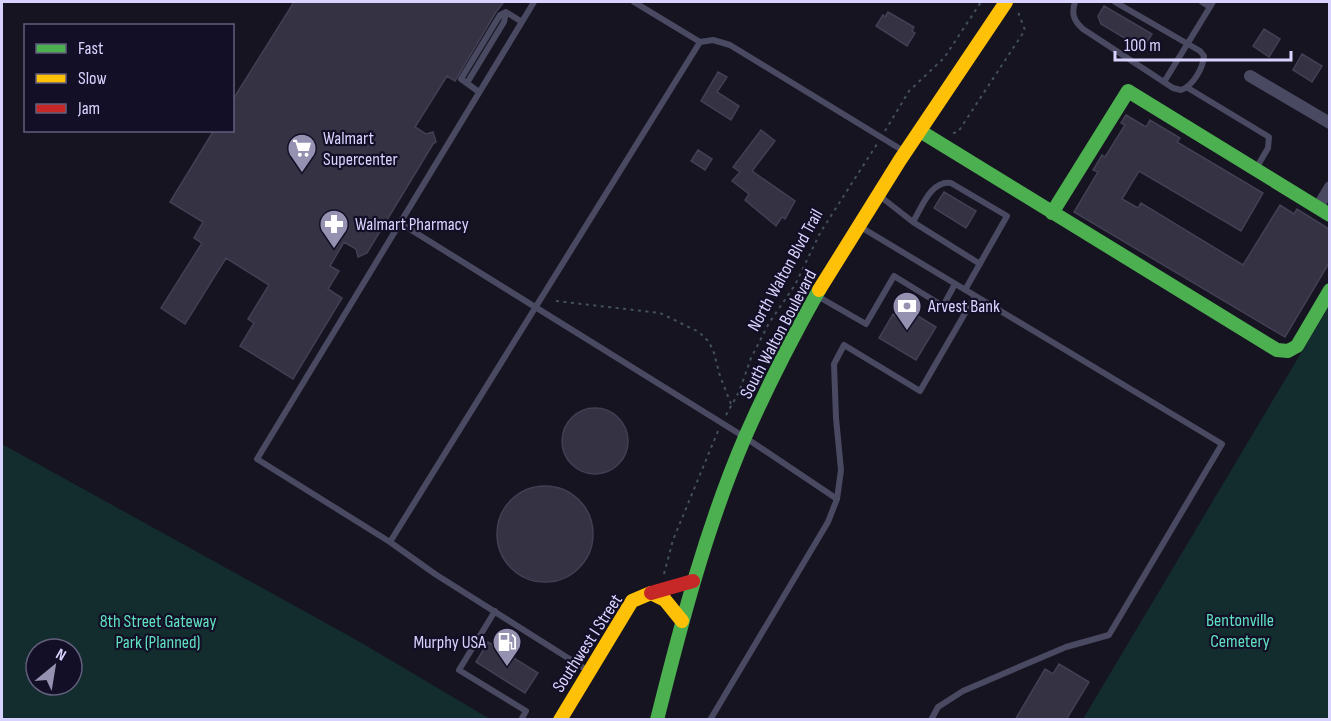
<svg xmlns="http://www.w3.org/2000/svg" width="1331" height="721" viewBox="0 0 1331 721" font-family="'Sofia Sans Condensed',sans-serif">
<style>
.green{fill:#132c2d;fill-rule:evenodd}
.building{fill:#343243;stroke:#433f54;stroke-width:1.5}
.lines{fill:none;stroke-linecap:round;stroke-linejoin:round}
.path{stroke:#44505f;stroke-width:2;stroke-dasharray:3 4.5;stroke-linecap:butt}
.lane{stroke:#4a4962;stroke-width:6}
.street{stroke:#4a4962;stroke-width:12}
.fast{stroke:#4caf50;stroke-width:14}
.slow{stroke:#ffc107;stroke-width:14}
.jam{stroke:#c62828;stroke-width:14}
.labels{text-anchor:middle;stroke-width:4.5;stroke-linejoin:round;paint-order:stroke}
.poi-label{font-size:18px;fill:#d9d4ff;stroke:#130f26;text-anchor:start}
.street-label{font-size:18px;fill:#d9d4ff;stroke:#130f26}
.park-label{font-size:18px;fill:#5fe0c0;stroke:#130f26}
</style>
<rect width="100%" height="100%" fill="#161421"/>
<path class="green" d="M1329,306V719H1083Z
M2,444L360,642L490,719H2ZM36,649H72V685H36Z"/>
<path class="building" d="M294,2H504L496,12L455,81L447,76L415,127L426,134L433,132L436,142L433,144L367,253L358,257L356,249L344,242L330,266L339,271L328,289L342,298L293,379L240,346L254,323L248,319L269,285L226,258L185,324L161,308L202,243L194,238L203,222L170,202L214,130H232V101Z
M1104,6L1152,34L1143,49L1101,24L1098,16Z
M888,12L914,27L912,31L915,33L907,46L876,26L883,15L885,17Z
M1264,29L1280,39L1269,57L1253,46Z
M1302,54L1322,66L1312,82L1293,70Z
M718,72L727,77L717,92L739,106L731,120L701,101Z
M1126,115L1146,127L1150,120L1180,138L1177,142L1263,193L1241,231L1139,171L1122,199L1138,208L1141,203L1243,265L1280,205L1294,214L1297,209L1329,229V263L1285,337L1074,212L1098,172L1093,170L1102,155L1105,157L1125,125L1121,123Z
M761,130L775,141L752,171L795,201L785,219L782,217L776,226L745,200L749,194L732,181L740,172L733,167Z
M698,150L712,159L705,170L691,161Z
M944,192L976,211L966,228L934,208Z
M903,307L936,327L916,360L879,338L893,314L897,317Z
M562 441a33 33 0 1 1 66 0a33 33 0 1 1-66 0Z
M497 534a48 48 0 1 1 96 0a48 48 0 1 1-96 0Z
M488,642L538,673L525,693L476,662Z
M1059,664L1089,682L1066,720H1015L1045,669L1053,674Z"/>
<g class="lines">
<path class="path" d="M885,131L909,91L944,58L981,2
M953,133L958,132L1025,30L1018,12
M556,301L660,313L699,332L709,342L714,353L720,376L731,404
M726,415L739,392L751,358L769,323L795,285L820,233L877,144
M664,574L673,540L718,431"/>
<path class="lane" d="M534,2L257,459L390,542L435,574L587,670
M634,2L700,42L713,40L730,45L902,150
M1075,2C1071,14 1074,21 1083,29L1173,88L1181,90C1193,86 1203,68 1204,56L1200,51L1115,2
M1202,2L1210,7L1213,2
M1164,82L1210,7
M467,83L504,22L506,12
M1188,88L1269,137L1268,148L1257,167
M479,92L461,79L500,15L506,12L522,22
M881,197L913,222L980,264
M913,222C922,207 931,180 951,183L1007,216L965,290
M400,223L746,438L837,499
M859,226L1222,444L1109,635L1066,647L963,691L938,707L931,720
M819,297L866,324L894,276L943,306L955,284
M390,542L700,42
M495,611L459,670L526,711L521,720
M710,720L828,522L837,499L841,470L836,418L834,364L844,345L920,391L975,296"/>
<path class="street" d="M1250,76L1330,123
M1318,207L1330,187"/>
<path class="fast" d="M920,131L1277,350L1288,351L1297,346L1330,290
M1052,213L1128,91L1330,215
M657,720C681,624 706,528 745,437C767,387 792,338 819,290"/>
<path class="slow" d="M819,290L900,160L1006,2
M651,593L665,600L682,621
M560,720L632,601L651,593"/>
<path class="jam" d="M651,593L693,581"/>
</g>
<defs>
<g id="supermarket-pin" transform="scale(1.5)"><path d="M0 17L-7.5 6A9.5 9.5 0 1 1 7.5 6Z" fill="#9591b1" stroke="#130f26"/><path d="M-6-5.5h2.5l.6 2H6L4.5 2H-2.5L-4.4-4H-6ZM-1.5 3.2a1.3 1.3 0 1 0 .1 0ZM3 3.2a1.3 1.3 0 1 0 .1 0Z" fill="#fff"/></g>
<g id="pharmacy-pin" transform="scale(1.5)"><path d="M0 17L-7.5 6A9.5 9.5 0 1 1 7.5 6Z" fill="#9591b1" stroke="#130f26"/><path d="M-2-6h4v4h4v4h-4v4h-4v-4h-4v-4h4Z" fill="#fff"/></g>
<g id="bank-pin" transform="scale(1.5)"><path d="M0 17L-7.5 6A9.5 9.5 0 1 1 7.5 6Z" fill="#9591b1" stroke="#130f26"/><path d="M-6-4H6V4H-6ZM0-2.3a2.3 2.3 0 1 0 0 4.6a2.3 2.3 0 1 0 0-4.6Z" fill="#fff"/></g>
<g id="fuel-pin" transform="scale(1.5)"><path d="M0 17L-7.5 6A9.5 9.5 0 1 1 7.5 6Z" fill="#9591b1" stroke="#130f26"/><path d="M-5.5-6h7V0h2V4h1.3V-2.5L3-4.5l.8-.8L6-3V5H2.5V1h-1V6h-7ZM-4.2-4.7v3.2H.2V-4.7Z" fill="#fff"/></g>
</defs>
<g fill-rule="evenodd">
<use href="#supermarket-pin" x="302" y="148"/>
<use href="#pharmacy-pin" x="334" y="224"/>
<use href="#bank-pin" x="907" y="306"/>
<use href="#fuel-pin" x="507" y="642"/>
</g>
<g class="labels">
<g class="poi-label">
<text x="323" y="144">Walmart<tspan x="323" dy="21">Supercenter</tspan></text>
<text x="355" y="230">Walmart Pharmacy</text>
<text x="928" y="312">Arvest Bank</text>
<text x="486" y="648" text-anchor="end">Murphy USA</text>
</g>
<g class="street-label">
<text transform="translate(785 270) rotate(-61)" y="6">North Walton Blvd Trail</text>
<text transform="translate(778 334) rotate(-62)" y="6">South Walton Boulevard</text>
<text transform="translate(587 643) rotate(-57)" y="6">Southwest I Street</text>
</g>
<g class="park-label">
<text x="1240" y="626">Bentonville<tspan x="1240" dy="21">Cemetery</tspan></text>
<text x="158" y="627">8th Street Gateway<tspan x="158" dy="21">Park (Planned)</tspan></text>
</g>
</g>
<rect width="1331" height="721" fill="none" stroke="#d9d4ff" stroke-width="6"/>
<rect x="24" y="24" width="210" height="108" fill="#130f26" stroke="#625e7d" stroke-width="1.5"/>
<rect x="36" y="44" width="30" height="9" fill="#4caf50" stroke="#625e7d" stroke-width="1.5"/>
<text x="78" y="54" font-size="18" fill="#d9d4ff">Fast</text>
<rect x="36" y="74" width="30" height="9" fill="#ffc107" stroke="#625e7d" stroke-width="1.5"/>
<text x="78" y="84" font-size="18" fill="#d9d4ff">Slow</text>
<rect x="36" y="104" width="30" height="9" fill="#c62828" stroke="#625e7d" stroke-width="1.5"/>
<text x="78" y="114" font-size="18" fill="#d9d4ff">Jam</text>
<g transform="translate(54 667) rotate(30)"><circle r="28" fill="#130f26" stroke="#625e7d" stroke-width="1.5"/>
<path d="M0-4.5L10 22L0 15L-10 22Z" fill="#9591b1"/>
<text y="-9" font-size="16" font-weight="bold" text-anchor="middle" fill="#d9d4ff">N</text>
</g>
<path d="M1115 51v9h176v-9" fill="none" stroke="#d9d4ff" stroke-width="3"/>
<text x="1124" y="51" font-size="18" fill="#d9d4ff" stroke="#130f26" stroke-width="4.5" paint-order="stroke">100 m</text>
</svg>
